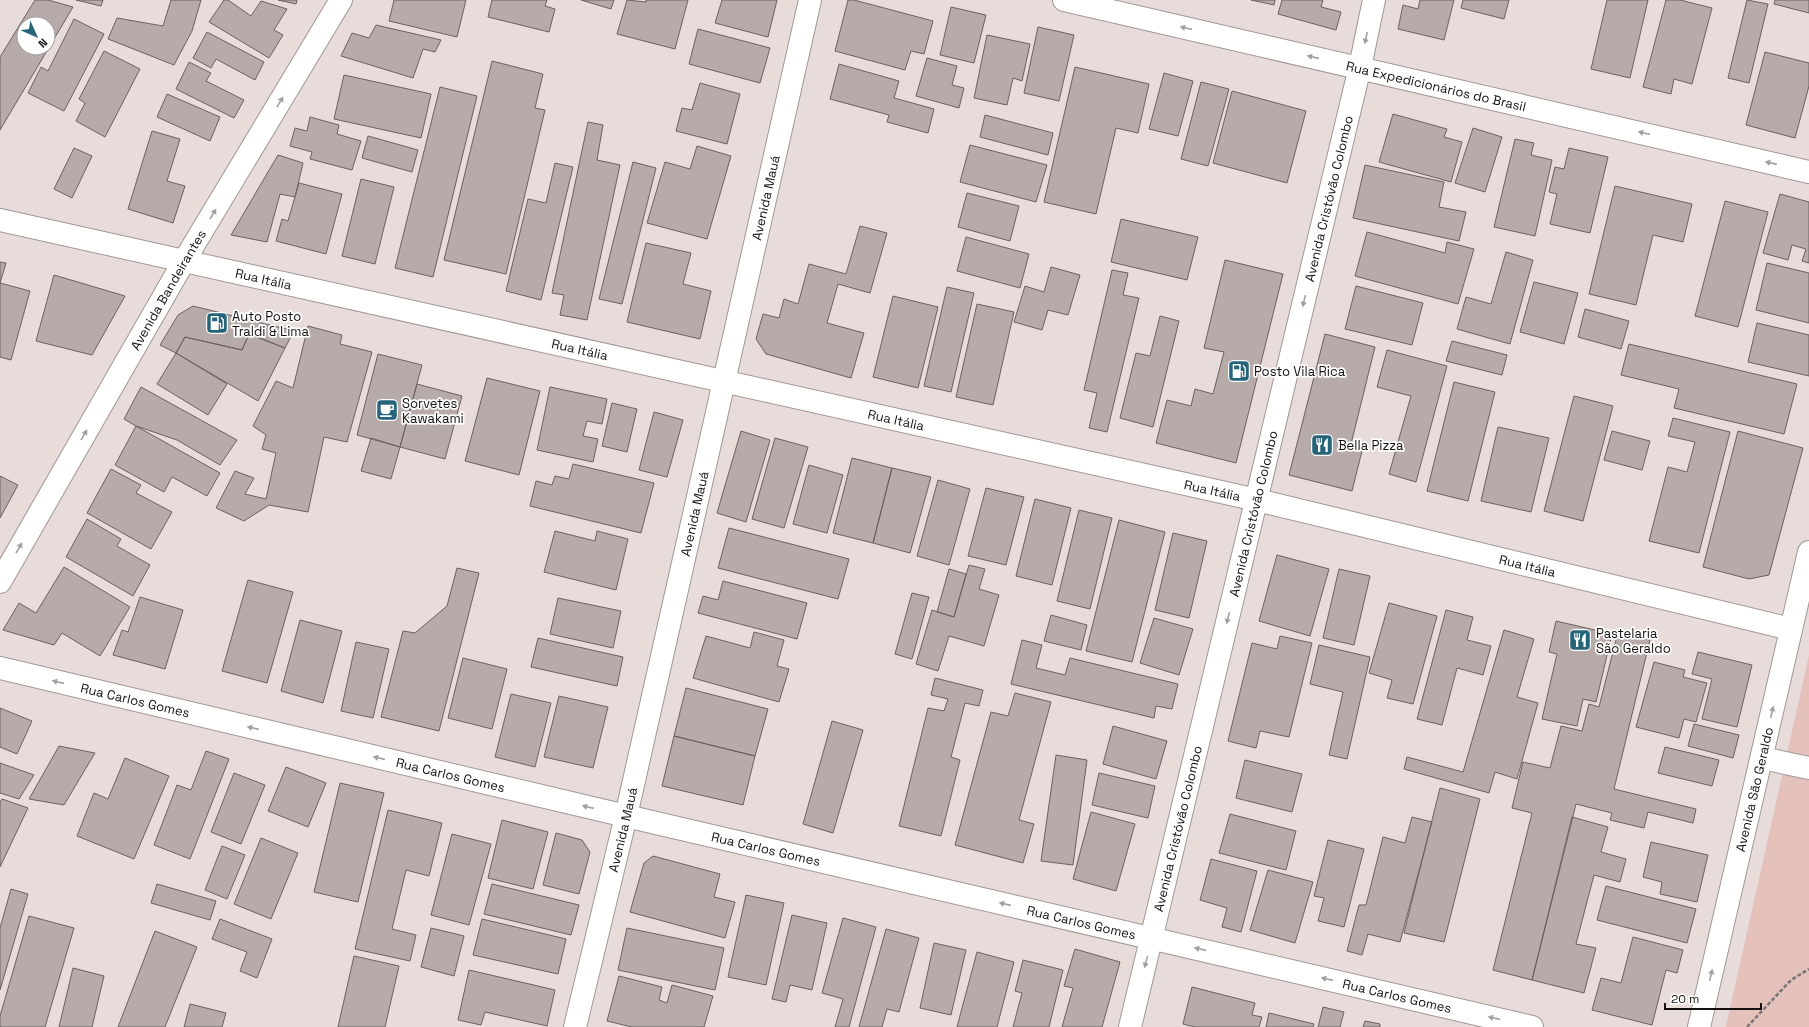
<svg xmlns="http://www.w3.org/2000/svg" width="1809" height="1027" viewBox="0 0 1809 1027" font-family="'Space Grotesk',sans-serif">
<style>
.green{fill:#e4c1bb}
.building{fill:#b6aba9;stroke:#6b615f;fill-rule:evenodd}
.lines{fill:none;stroke-linecap:round;stroke-linejoin:round}
.minor-casing{stroke:#a29795;stroke-width:24}
.path{stroke:#7c7473;stroke-width:2.5;stroke-dasharray:4 2;stroke-linecap:butt}
.minor{stroke:#fff;stroke-width:22}
.oneway{fill:#a19f9f}
.labels{text-anchor:middle;stroke-width:3.5;stroke-linejoin:round;paint-order:stroke}
.street-label{font-size:13px;fill:#14100f;stroke:#fff}
.poi-label{font-size:13px;fill:#14100f;stroke:#fff;text-anchor:start}
</style>
<rect width="100%" height="100%" fill="#e7dcda"/>
<path class="green" d="M1809,655V1027H1726V1026Z"/>
<path class="building" d="M35,0H48L73,7L0,130V57ZM24,24H48V48H24Z
M76,0H103L101,6Z
M171,0H201L192,31L174,65L108,39L117,18L163,26Z
M224,0H228L251,16L261,1L287,9L274,30L283,35L269,58L209,22Z
M278,0H297L296,4Z
M394,0H466L457,37L389,21Z
M492,0H547L545,6L555,9L549,32L488,17Z
M581,0H614L611,9Z
M627,0L646,2V0H688L675,49L617,34Z
M722,0H777L768,37L715,23Z
M848,0H854L933,21L924,54L911,51L905,70L835,51Z
M1251,0H1275L1274,5Z
M1282,0H1323L1321,7L1341,12L1336,30L1278,14Z
M1420,0H1454L1444,40L1398,29L1403,5L1418,9Z
M1463,0H1509L1504,19L1461,8Z
M1607,0H1648L1630,78L1591,69Z
M1666,0H1680L1712,8L1692,84L1674,79L1671,94L1643,87Z
M1747,0L1768,4L1749,83L1728,78Z
M1775,0H1809V13L1774,4Z
M951,7L986,15L974,63L940,55Z
M74,19L104,34L64,111L28,93L41,67L48,71Z
M376,25L441,40L435,52L423,49L413,78L341,56L352,33L369,38Z
M1038,27L1074,35L1059,101L1024,93Z
M698,29L770,48L760,83L689,64Z
M207,32L264,62L255,80L216,59L211,68L193,58Z
M987,35L1030,44L1022,81L1013,78L1007,105L974,98Z
M104,51L140,69L105,137L76,121L85,103L79,99Z
M1765,52L1809,63V86L1795,138L1746,125Z
M927,58L957,66L952,85L964,88L959,108L916,96Z
M492,61L543,74L535,108L545,110L506,274L444,260Z
M189,62L211,73L206,81L244,100L234,118L176,89Z
M839,64L899,81L894,98L934,109L928,133L887,122L889,115L830,99Z
M1075,67L1149,84L1138,133L1116,128L1096,214L1044,202Z
M1164,73L1193,81L1178,136L1149,129Z
M344,75L431,94L421,138L334,119Z
M1201,82L1229,89L1208,166L1181,159Z
M700,83L740,94L727,144L676,131L682,108L692,110Z
M440,87L477,96L433,277L395,268Z
M1232,91L1306,111L1287,183L1213,163Z
M167,94L220,117L210,141L157,117Z
M1393,114L1447,129L1444,137L1462,142L1451,182L1379,162Z
M985,115L1053,133L1048,155L980,137Z
M310,117L339,125L337,134L361,141L352,170L310,159L312,152L290,146L295,128L307,131Z
M588,122L603,125L597,160L620,165L587,320L560,315L564,295L552,293Z
M1473,128L1502,137L1485,192L1455,183Z
M152,131L180,139L167,181L185,186L173,223L128,209Z
M368,136L418,150L412,172L362,158Z
M1515,139L1534,143L1531,155L1552,160L1535,236L1494,227Z
M970,145L1047,165L1036,202L960,182Z
M697,146L731,156L707,239L647,223L665,162L690,169Z
M74,148L92,156L72,198L54,189Z
M1569,148L1608,157L1590,233L1550,224L1557,194L1549,192L1555,167L1564,169Z
M278,155L303,163L295,197L280,194L267,242L231,235Z
M633,162L656,168L622,304L599,299Z
M555,163L573,167L541,300L506,291L528,199L546,203Z
M1365,165L1444,182L1439,207L1466,212L1459,241L1353,218Z
M361,179L394,187L375,264L342,256Z
M299,183L342,194L326,254L276,241L282,219L288,221Z
M1615,186L1692,204L1683,242L1653,235L1636,305L1589,294Z
M967,193L1019,206L1010,241L958,227Z
M1780,194L1809,202V263L1802,261L1806,249L1792,245L1788,260L1763,253Z
M1725,201L1768,212L1738,327L1695,316Z
M1121,219L1198,237L1187,280L1111,262Z
M860,226L887,233L870,293L838,284L827,323L864,333L851,378L766,354L756,339L763,314L779,318L784,299L798,304L809,264L846,274Z
M1367,232L1445,253L1447,242L1474,249L1458,304L1355,276Z
M966,237L1029,254L1020,288L957,271Z
M646,243L691,253L683,284L711,291L700,339L627,322Z
M1506,252L1533,260L1510,344L1457,329L1466,297L1491,304Z
M1225,260L1283,274L1236,463L1156,443L1167,400L1191,406L1195,389L1213,394L1224,352L1204,348Z
M0,262L6,263L0,283L30,291L11,360L0,357Z
M1767,263L1809,273V323L1756,310Z
M1051,267L1080,275L1068,315L1048,310L1042,330L1014,322L1025,286L1044,292Z
M1112,270L1128,273L1123,295L1139,298L1107,432L1089,428L1097,393L1084,390Z
M54,275L125,296L92,355L36,341Z
M1534,282L1578,293L1564,344L1520,332Z
M1356,286L1423,303L1412,345L1345,329Z
M947,287L974,293L951,392L924,386Z
M893,296L938,307L918,388L873,377Z
M977,304L1014,312L993,405L956,397Z
M193,306L294,331L285,348L249,334L242,350L185,337L176,353L160,345L178,315Z
M1585,309L1629,321L1621,349L1578,337Z
M1160,316L1179,321L1153,427L1120,418L1136,353L1150,356Z
M1757,323L1809,335V376L1748,362Z
M308,326L342,335L340,344L372,352L347,442L324,437L308,512L269,505L244,521L216,508L235,471L254,478L245,494L266,499L276,453L262,449L266,435L253,426L276,381L293,388Z
M249,334L285,348L258,401L176,353L185,337L242,350Z
M1325,334L1375,347L1350,448L1362,451L1352,491L1289,475Z
M1452,341L1507,355L1502,375L1446,361Z
M1629,344L1797,384L1784,434L1674,408L1679,389L1621,375Z
M1387,350L1447,366L1416,482L1389,474L1411,396L1377,387Z
M176,353L227,384L208,415L157,384Z
M378,354L422,365L400,447L357,435Z
M487,378L540,391L519,475L465,461Z
M1454,382L1495,392L1468,501L1427,491Z
M417,384L462,396L445,459L400,447Z
M141,387L237,440L220,465L177,440L136,426L124,419Z
M550,387L607,399L602,424L587,421L583,436L598,439L593,462L537,450Z
M1574,396L1613,406L1583,521L1544,511Z
M612,403L637,409L627,452L602,446Z
M654,412L683,420L667,477L639,470Z
M1673,418L1730,432L1699,553L1649,541L1668,467L1687,472L1695,442L1668,436Z
M136,426L220,473L207,496L172,477L164,492L115,465Z
M1498,427L1549,438L1531,512L1481,501Z
M741,431L770,440L746,522L717,513Z
M1612,431L1650,441L1642,470L1604,460Z
M1738,431L1803,448L1769,575L1749,579L1703,567Z
M371,438L400,447L391,479L361,471Z
M775,438L808,447L784,528L752,519Z
M852,458L892,468L873,543L833,533Z
M573,464L654,483L641,533L530,506L536,481L552,485L555,476L569,479Z
M809,465L843,475L827,533L793,524Z
M892,468L931,477L910,553L873,543Z
M111,469L141,485L136,493L172,512L151,549L87,513Z
M0,476L18,485L0,518Z
M938,480L970,489L949,565L917,556Z
M986,488L1024,497L1006,565L968,556Z
M1035,499L1071,508L1052,585L1016,576Z
M1079,510L1112,518L1090,609L1057,601Z
M87,519L121,539L117,546L150,565L133,596L66,557Z
M1119,520L1165,532L1132,662L1086,651Z
M729,528L849,559L838,599L718,568Z
M555,531L595,541L597,531L628,539L616,590L544,572Z
M1173,533L1207,541L1189,618L1155,610Z
M1277,555L1329,569L1310,636L1259,621Z
M969,565L985,569L979,589L999,595L984,646L949,636L938,671L916,664L932,610L954,617Z
M64,567L130,607L100,656L62,633L54,645L3,630L19,603L36,613Z
M457,568L479,573L439,731L381,717L403,631L415,633L447,606Z
M949,569L966,574L954,617L937,612Z
M1339,569L1370,576L1354,645L1323,638Z
M248,580L293,592L267,683L222,671Z
M723,581L807,603L797,639L698,613L703,596L718,600Z
M912,593L929,597L912,659L895,654Z
M140,597L183,610L165,669L113,655L122,630L128,632Z
M558,598L621,611L613,648L550,634Z
M1389,603L1437,616L1413,704L1387,698L1392,680L1369,673Z
M1446,610L1473,617L1467,640L1491,646L1483,675L1457,668L1442,725L1417,719Z
M1051,615L1087,625L1081,650L1044,641Z
M1154,618L1193,629L1179,675L1140,663Z
M300,620L342,631L323,703L281,691Z
M1556,621L1612,634L1596,702L1583,699L1577,726L1542,719L1557,654L1549,652Z
M1504,630L1534,639L1517,697L1538,703L1517,779L1495,772L1489,793L1404,769L1407,757L1463,772Z
M754,632L784,640L777,666L789,669L779,702L693,678L706,636L750,648Z
M1618,632L1650,640L1614,789L1696,809L1693,823L1648,812L1644,828L1610,820L1612,813L1576,804L1532,980L1493,970L1532,813L1512,808L1523,762L1550,768L1561,726L1582,731L1589,704L1599,707Z
M1280,636L1312,643L1289,737L1260,731L1256,748L1228,741L1252,643L1277,649Z
M538,638L623,657L617,686L531,667Z
M1022,640L1042,645L1036,668L1065,675L1070,658L1178,684L1172,709L1156,706L1154,718L1011,684Z
M356,642L389,649L373,718L341,711Z
M1319,645L1370,657L1347,759L1329,755L1343,692L1310,684Z
M1698,652L1752,665L1737,727L1702,719L1712,679L1692,674Z
M463,658L507,669L492,729L448,718Z
M1654,662L1685,670L1683,677L1707,683L1696,722L1684,719L1679,738L1636,727Z
M935,678L983,690L979,706L965,703L951,757L960,760L941,836L899,826L928,708L944,711L948,699L931,695Z
M686,688L768,709L755,756L674,736Z
M1015,693L1051,702L1019,820L1034,824L1023,863L955,845L991,712L1008,716Z
M511,694L551,703L535,767L495,757Z
M559,696L608,707L593,768L544,757Z
M0,708L32,721L17,754L0,747Z
M832,721L863,730L833,833L803,824Z
M1694,724L1739,735L1733,758L1688,746Z
M1113,726L1167,741L1156,779L1103,764Z
M674,736L755,756L743,805L662,786Z
M59,746L95,753L64,805L29,799Z
M1665,747L1719,760L1712,786L1658,773Z
M206,751L229,759L190,859L154,845L177,785L191,790Z
M1056,755L1087,760L1073,865L1041,861Z
M125,758L169,776L134,859L77,836L94,793L108,799Z
M1245,760L1302,774L1292,812L1236,798Z
M0,763L34,775L19,799L0,793Z
M286,767L326,783L308,827L268,811Z
M234,773L265,785L241,844L211,832Z
M1099,773L1155,786L1148,818L1092,805Z
M340,783L384,793L358,902L314,892Z
M1440,788L1480,799L1444,942L1404,933Z
M2,799L28,808L0,867V802Z
M388,810L442,823L429,876L406,870L392,929L416,935L410,961L355,949Z
M1091,812L1135,824L1116,891L1073,879Z
M1230,814L1296,831L1286,870L1219,853Z
M1412,817L1432,822L1400,942L1368,934L1362,955L1347,951L1359,905H1366L1383,837L1405,843Z
M1572,817L1608,827L1601,852L1626,859L1620,882L1594,875L1576,944L1596,948L1584,993L1532,980Z
M502,820L548,832L533,889L488,878Z
M556,833L582,840L590,852L579,894L543,885Z
M452,834L491,844L469,925L431,915Z
M261,838L298,853L271,919L234,904Z
M1328,840L1364,849L1344,927L1318,921L1324,898L1314,896Z
M1651,842L1708,855L1697,902L1660,894L1662,882L1643,877Z
M222,846L245,855L227,899L205,890Z
M653,856L720,874L714,897L735,902L725,938L630,912L644,863Z
M1211,859L1257,871L1241,932L1222,927L1227,908L1200,900Z
M1268,870L1313,882L1295,943L1250,930Z
M157,884L216,901L210,920L151,903Z
M492,884L579,905L571,935L484,914Z
M1606,886L1696,909L1687,943L1597,920Z
M11,889L28,894L0,990V928Z
M746,895L784,903L766,985L728,977Z
M792,915L827,923L812,990L790,985L786,1002L772,999Z
M29,916L74,928L45,1027H0V1016Z
M843,918L876,927L849,1027H835L843,999L822,993Z
M220,919L272,939L257,978L240,971L247,952L212,939Z
M482,919L566,939L558,974L473,955Z
M431,928L464,936L454,976L421,967Z
M627,928L724,948L715,990L618,970Z
M886,929L919,938L899,1012L887,1009L882,1027H859Z
M155,931L197,947L165,1027H118Z
M1633,937L1683,950L1677,973L1666,970L1652,1025L1592,1010L1601,978L1621,983Z
M934,943L966,950L951,1015L920,1008Z
M1075,949L1120,962L1102,1027H1062L1073,988L1064,986Z
M977,952L1014,962L997,1027H957Z
M354,956L399,966L385,1027H338Z
M1023,960L1063,970L1049,1027H1013L1022,993L1015,991Z
M73,968L104,976L92,1027H59Z
M469,970L555,990L547,1026L485,1012L481,1025L458,1020Z
M619,976L662,987L659,1000L667,1003L672,985L713,996L704,1027H632L607,1021Z
M1192,987L1255,1003L1252,1015L1262,1017L1259,1027H1195L1183,1024Z
M190,1004L226,1013L222,1027H184Z
M1323,1007L1344,1012L1340,1027H1318Z
M1269,1013L1314,1024L1313,1027H1266Z
M1365,1021L1380,1024V1027H1363Z"/>
<g class="lines">
<g class="minor-casing">
<g id="minor">
<path id="s1" d="M1064,0L1809,172"/>
<path id="s2" d="M0,220L1257,500L1791,629"/>
<path id="s3" d="M0,582L184,261L341,0"/>
<path id="s4" d="M0,668L626,816L1532,1027"/>
<path d="M1762,758L1809,768"/>
<path id="s5" d="M575,1027L626,816L810,0"/>
<path id="s6" d="M1130,1027L1360,67L1374,0"/>
<path id="s7" d="M1699,1027L1809,552"/>
</g>
</g>
<path class="path" d="M1747,1027L1791,980L1809,969"/>
<use href="#minor" class="minor"/>
</g>
<defs><path id="oneway-solid" d="M-6-.8H1V-3.2L6.5 0L1 3.2V.8H-6Z"/></defs>
<g class="oneway">
<use href="#oneway-solid" transform="translate(1186 28) rotate(-167)"/>
<use href="#oneway-solid" transform="translate(1366 38) rotate(102)"/>
<use href="#oneway-solid" transform="translate(1313 57) rotate(-167)"/>
<use href="#oneway-solid" transform="translate(280 102) rotate(-59)"/>
<use href="#oneway-solid" transform="translate(1644 133) rotate(-167)"/>
<use href="#oneway-solid" transform="translate(1771 163) rotate(-167)"/>
<use href="#oneway-solid" transform="translate(213 214) rotate(-59)"/>
<use href="#oneway-solid" transform="translate(1304 301) rotate(103)"/>
<use href="#oneway-solid" transform="translate(84 435) rotate(-60)"/>
<use href="#oneway-solid" transform="translate(19 548) rotate(-60)"/>
<use href="#oneway-solid" transform="translate(1228 618) rotate(104)"/>
<use href="#oneway-solid" transform="translate(58 682) rotate(-167)"/>
<use href="#oneway-solid" transform="translate(1772 712) rotate(-77)"/>
<use href="#oneway-solid" transform="translate(253 728) rotate(-167)"/>
<use href="#oneway-solid" transform="translate(379 758) rotate(-167)"/>
<use href="#oneway-solid" transform="translate(588 807) rotate(-167)"/>
<use href="#oneway-solid" transform="translate(1005 904) rotate(-167)"/>
<use href="#oneway-solid" transform="translate(1200 949) rotate(-167)"/>
<use href="#oneway-solid" transform="translate(1146 962) rotate(104)"/>
<use href="#oneway-solid" transform="translate(1711 975) rotate(-77)"/>
<use href="#oneway-solid" transform="translate(1327 979) rotate(-167)"/>
<use href="#oneway-solid" transform="translate(1494 1018) rotate(-167)"/>
</g>
<defs>
<g id="fuel-square" transform="scale(1.15)"><rect x="-9" y="-9" width="18" height="18" rx="4" fill="#26647a" stroke="#fff"/><path d="M-5.5-6h7V0h2V4h1.3V-2.5L3-4.5l.8-.8L6-3V5H2.5V1h-1V6h-7ZM-4.2-4.7v3.2H.2V-4.7Z" fill="#fff"/></g>
<g id="cafe-square" transform="scale(1.15)"><rect x="-9" y="-9" width="18" height="18" rx="4" fill="#26647a" stroke="#fff"/><path d="M-5.5-4.5H6V0H3Q3 3.5 0 3.5H-2.5Q-5.5 3.5-5.5 0ZM3-3.2v2h1.7v-2ZM-6 4.5H4V6H-6Z" fill="#fff"/></g>
<g id="restaurant-square" transform="scale(1.15)"><rect x="-9" y="-9" width="18" height="18" rx="4" fill="#26647a" stroke="#fff"/><path d="M-5-6h1v4h1v-4h1v4h1v-4h1v5L-1.5 .5V6h-2V.5L-5-1ZM5-6V6H3V1.5H1.5Q1.5-4 5-6Z" fill="#fff"/></g>
</defs>
<g fill-rule="evenodd">
<use href="#fuel-square" x="217" y="323"/>
<use href="#fuel-square" x="1239" y="371"/>
<use href="#cafe-square" x="387" y="410"/>
<use href="#restaurant-square" x="1322" y="445"/>
<use href="#restaurant-square" x="1580" y="640"/>
</g>
<g class="labels">
<g class="street-label">
<text dy="5" stroke="none"><textPath href="#s1" startOffset="382">Rua Expedicionários do Brasil</textPath></text>
<text dy="5" stroke="none"><textPath href="#s5" startOffset="851">Avenida Mauá</textPath></text>
<text dy="5" stroke="none"><textPath href="#s6" startOffset="852">Avenida Cristóvão Colombo</textPath></text>
<text dy="5" stroke="none"><textPath href="#s2" startOffset="270">Rua Itália</textPath></text>
<text dy="5" stroke="none"><textPath href="#s3" startOffset="337">Avenida Bandeirantes</textPath></text>
<text dy="5" stroke="none"><textPath href="#s2" startOffset="594">Rua Itália</textPath></text>
<text dy="5" stroke="none"><textPath href="#s2" startOffset="918">Rua Itália</textPath></text>
<text dy="5" stroke="none"><textPath href="#s2" startOffset="1242">Rua Itália</textPath></text>
<text dy="5" stroke="none"><textPath href="#s5" startOffset="527">Avenida Mauá</textPath></text>
<text dy="5" stroke="none"><textPath href="#s6" startOffset="528">Avenida Cristóvão Colombo</textPath></text>
<text dy="5" stroke="none"><textPath href="#s2" startOffset="1566">Rua Itália</textPath></text>
<text dy="5" stroke="none"><textPath href="#s4" startOffset="139">Rua Carlos Gomes</textPath></text>
<text dy="5" stroke="none"><textPath href="#s4" startOffset="463">Rua Carlos Gomes</textPath></text>
<text dy="5" stroke="none"><textPath href="#s7" startOffset="244">Avenida São Geraldo</textPath></text>
<text dy="5" stroke="none"><textPath href="#s6" startOffset="204">Avenida Cristóvão Colombo</textPath></text>
<text dy="5" stroke="none"><textPath href="#s5" startOffset="203">Avenida Mauá</textPath></text>
<text dy="5" stroke="none"><textPath href="#s4" startOffset="787">Rua Carlos Gomes</textPath></text>
<text dy="5" stroke="none"><textPath href="#s4" startOffset="1111">Rua Carlos Gomes</textPath></text>
<text dy="5" stroke="none"><textPath href="#s4" startOffset="1435">Rua Carlos Gomes</textPath></text>
</g>
<g class="poi-label">
<text x="232" y="321">Auto Posto<tspan x="232" dy="15">Traldi &amp; Lima</tspan></text>
<text x="1254" y="376">Posto Vila Rica</text>
<text x="402" y="408">Sorvetes<tspan x="402" dy="15">Kawakami</tspan></text>
<text x="1338" y="450">Bella Pizza</text>
<text x="1596" y="638">Pastelaria<tspan x="1596" dy="15">São Geraldo</tspan></text>
</g>
</g>
<g transform="translate(36 36) rotate(135)"><circle r="19" fill="#ffffff" stroke="#a19f9f"/>
<path d="M0-3L7 15L0 10L-7 15Z" fill="#26647a"/>
<text y="-6" font-size="11" font-weight="bold" text-anchor="middle" fill="#14100f">N</text>
</g>
<path d="M1665 1003v6h96v-6" fill="none" stroke="#14100f" stroke-width="2"/>
<text x="1671" y="1003" font-size="12" fill="#14100f" stroke="#ffffff" stroke-width="3" paint-order="stroke">20 m</text>
</svg>
